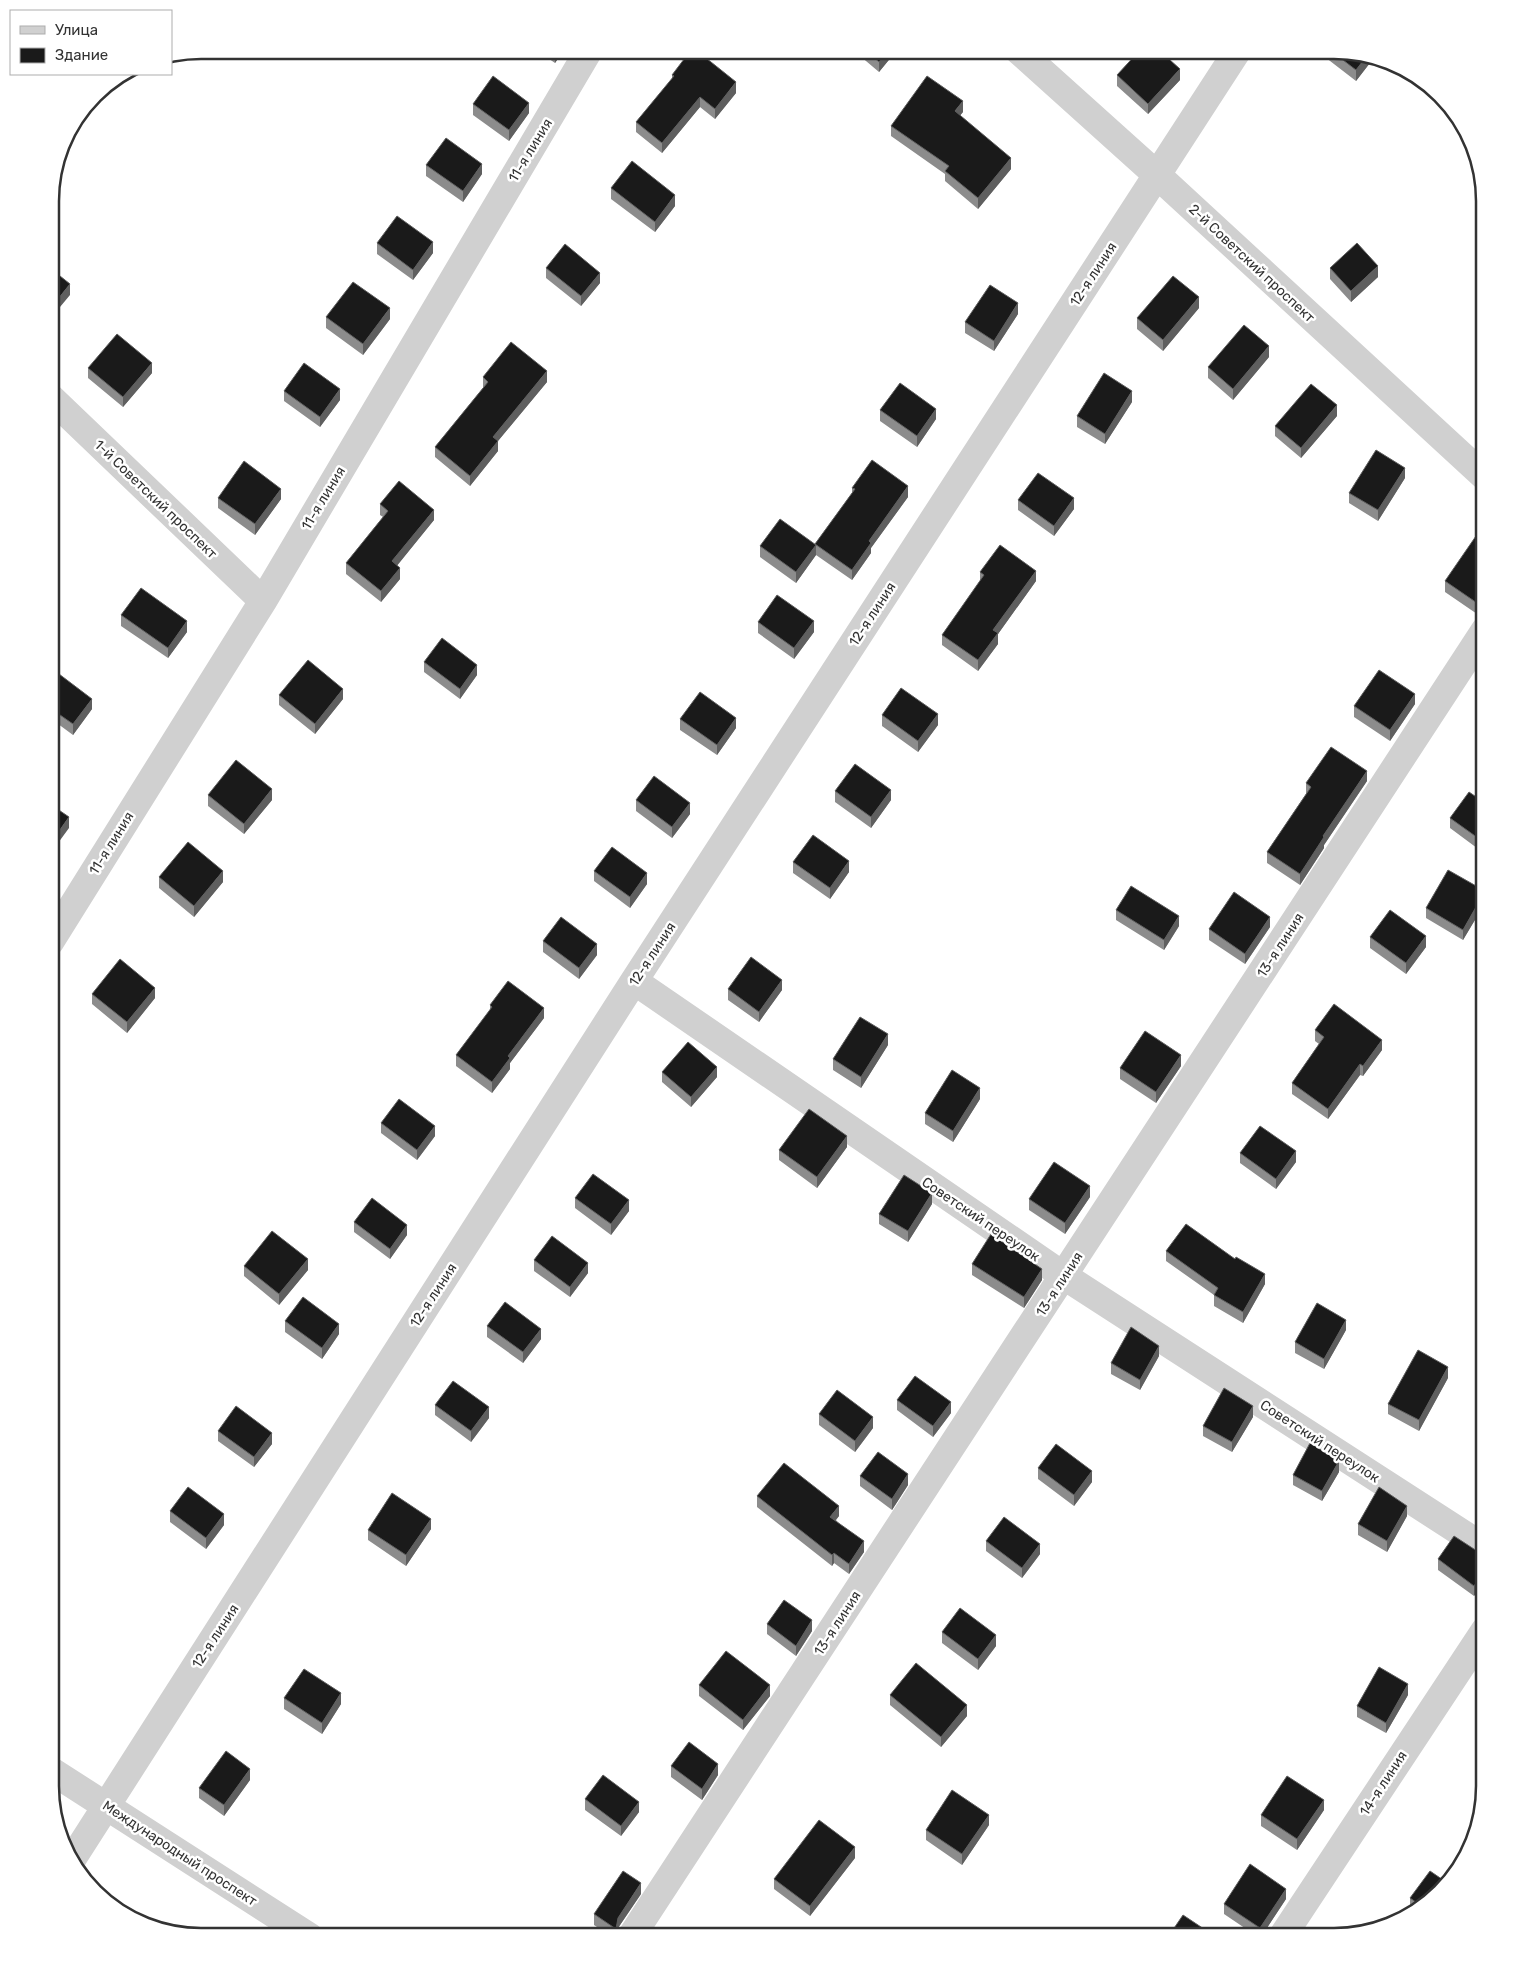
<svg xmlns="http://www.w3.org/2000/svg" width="1535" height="1987" viewBox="0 0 1535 1987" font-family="Rubik,sans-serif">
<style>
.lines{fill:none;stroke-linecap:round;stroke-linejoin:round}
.minor{stroke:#d0d0d0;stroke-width:28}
.wall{fill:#8c8c8c}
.shaded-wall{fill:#5f5f5f}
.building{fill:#1a1a1a;stroke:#5f5f5f}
.labels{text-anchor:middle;stroke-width:5;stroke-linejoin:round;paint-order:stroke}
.street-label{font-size:14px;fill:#333;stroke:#fff}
.rim{fill:none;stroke:#333;stroke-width:2.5}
</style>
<rect width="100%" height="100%" fill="#fff"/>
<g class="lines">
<path class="minor" d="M1018,50L1157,175L1485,477
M50,397L263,601
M50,942L263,601L589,50
M634,981L1064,1276L1485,1548
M50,1770L310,1937
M71,1861L634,981L1238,50
M631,1937L1485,630
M1282,1937L1485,1630"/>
</g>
<path class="wall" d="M536,50H564L555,63Z
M853,50H897L879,72Z
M1321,50H1344L1373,59L1356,81L1321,54Z
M672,75L736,93L715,119L700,107L662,153L636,132V122L672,79Z
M1117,75L1180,80L1148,114L1117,86Z
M473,104L529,113L509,141L473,115Z
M963,112L960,115L1011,169L978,209L945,181V174L891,136V126Z
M426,165L482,174L463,202L426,176Z
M611,188L675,206L655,232L611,199Z
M377,243L433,253L413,280L377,254Z
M546,268L600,283L581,306L546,278Z
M1330,268L1378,277L1351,302L1330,279Z
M1485,279V304L1478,298V287Z
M1199,308L1163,351L1137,329V318Z
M1018,314L994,351L965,333V322Z
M326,317L390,319L363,355L326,328Z
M1269,357L1233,400L1208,378V367Z
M88,368L152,373L123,407L88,378Z
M483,377L547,382L498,441V451L470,486L435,457V447L483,388Z
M284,391L340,400L320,427L284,401Z
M1132,402L1105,444L1077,427V416Z
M880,410L936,419L917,447L880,421Z
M1337,416L1301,458L1275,436V426Z
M1405,478L1378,521L1349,503V493Z
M852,488L908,497L871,548V553L852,580L816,555L796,583L760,557V546L815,544L852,493Z
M218,498L281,499L255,535L218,508Z
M1018,500L1074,509L1054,536L1018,510Z
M380,504L434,520L397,565L400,579L381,602L346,574V563L383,517L380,515Z
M1485,543L1480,616L1445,592V581Z
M980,572L1036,581L998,634V644L978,671L942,645V635L980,581Z
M121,615L187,632L168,658L121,626Z
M758,622L814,632L794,659L758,633Z
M424,662L477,675L460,699L424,672Z
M50,686L92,709L73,735L50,718Z
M279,695L343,699L315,734L279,705Z
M1415,704L1390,741L1354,717V706Z
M882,715L938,725L918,752L882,726Z
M680,719L736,728L717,755L680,730Z
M1367,781L1324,845V848L1300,885L1267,863V852L1306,794V783Z
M835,791L891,800L871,828L835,802Z
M208,795L272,800L244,834L208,806Z
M636,800L690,814L672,838L636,811Z
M1485,803V854L1450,828V818Z
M793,862L849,872L830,899L793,873Z
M594,871L647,884L630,908L594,881Z
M159,877L223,882L194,917L159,888Z
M1485,891V903L1463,940L1426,918V908Z
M1116,910L1179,926L1164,950L1116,920Z
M1270,927L1245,964L1209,940V929Z
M1370,937L1426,947L1406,974L1370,948Z
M543,941L597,955L579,979L543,952Z
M728,989L782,990L759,1022L728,1000Z
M92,994L155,998L127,1033L92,1004Z
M490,1005L544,1018L510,1063V1069L492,1093L456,1066V1055L490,1010Z
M1315,1030L1382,1050L1363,1076L1360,1075L1328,1119L1292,1094V1083L1319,1044L1315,1041Z
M888,1045L861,1088L833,1070V1059Z
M1181,1066L1156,1103L1120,1079V1068Z
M662,1072L717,1077L691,1107L662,1082Z
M980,1099L953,1142L925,1124V1113Z
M381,1123L435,1136L417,1160L381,1133Z
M847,1147L817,1188L779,1160V1150Z
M1240,1153L1296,1162L1276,1189L1240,1163Z
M1090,1197L1065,1234L1029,1210V1199Z
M575,1198L629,1211L611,1235L575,1208Z
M932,1204L908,1242L879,1224V1214Z
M354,1222L407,1235L390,1259L354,1232Z
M1166,1251L1265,1284L1243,1323L1214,1306V1295L1166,1261Z
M534,1260L588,1273L570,1297L534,1271Z
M972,1264L1042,1280L1024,1308L972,1275Z
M244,1266L308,1270L279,1305L244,1276Z
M285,1321L339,1334L322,1359L285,1332Z
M487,1326L541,1339L523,1363L487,1337Z
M1346,1330L1324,1369L1295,1353V1342Z
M1159,1356L1140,1390L1111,1374V1363Z
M1448,1378L1419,1431L1388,1414V1404Z
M897,1400L951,1413L933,1437L897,1410Z
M435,1405L489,1418L471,1442L435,1415Z
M819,1414L873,1428L855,1452L819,1425Z
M1253,1417L1232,1452L1203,1436V1426Z
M218,1431L272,1444L254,1467L218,1441Z
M1038,1468L1092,1482L1074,1506L1038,1479Z
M1339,1472L1322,1501L1293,1485V1475Z
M860,1476L908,1485L892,1510L860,1486Z
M757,1496L839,1516L836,1520L864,1552L849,1574L834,1563L832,1566L757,1507Z
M170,1511L224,1525L206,1549L170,1522Z
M1407,1516L1387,1552L1358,1535V1524Z
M431,1529L406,1566L368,1540V1530Z
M986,1541L1040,1554L1022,1578L986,1551Z
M1477,1551L1485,1552V1581L1474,1596L1438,1570V1559Z
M767,1624L812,1631L796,1656L767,1634Z
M942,1632L996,1646L978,1670L942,1643Z
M699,1685L770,1696L743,1730L699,1696Z
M890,1695L967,1716L941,1747L890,1705Z
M1408,1695L1386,1733L1357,1717V1706Z
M284,1698L341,1704L322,1734L284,1709Z
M671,1766L718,1775L702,1800L671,1777Z
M250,1780L224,1816L199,1798V1788Z
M1483,1794L1478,1812V1801Z
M585,1799L639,1812L621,1836L585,1810Z
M1324,1810L1297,1850L1261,1826V1815Z
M989,1825L962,1865L926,1840V1830Z
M855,1858L810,1916L774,1889V1879Z
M1446,1882L1418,1912L1416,1913L1410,1909V1898Z
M641,1894L618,1928L616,1937H612L594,1925V1914Z
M1286,1899L1261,1937H1258L1224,1914V1904Z"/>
<path class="shaded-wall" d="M557,50H564L555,63V53Z
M889,50H897L879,72V62Z
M1366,57L1373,59L1356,81V70Z
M1180,69V80L1148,114V104Z
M736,82V93L715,119V109Z
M700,97V107L662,153V143Z
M963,101V112L955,122V111Z
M529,103V113L509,141V130Z
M1011,158V169L978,209V198Z
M482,164V174L463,202V191Z
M675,195V206L655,232V222Z
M433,242V253L413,280V270Z
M1378,266V277L1351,302V291Z
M600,273V283L581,306V296Z
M70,284V295L50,319V309Z
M1199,297V308L1163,351V340Z
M1018,303V314L994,351V341Z
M390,308V319L363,355V344Z
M1269,346V357L1233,400V389Z
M152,363V373L123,407V397Z
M547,371V382L493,447V437Z
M340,389V400L320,427V417Z
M1132,391V402L1105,444V434Z
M1337,405V416L1301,458V448Z
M936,409V419L917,447V436Z
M498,441V451L470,486V476Z
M1405,468V478L1378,521V510Z
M908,486V497L871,548V553L852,580V570L869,541Z
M281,489V499L255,535V524Z
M1074,498V509L1054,536V526Z
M434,510V520L392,572V561Z
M816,545V555L796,583V572Z
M400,568V579L381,602V591Z
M1036,571V581L998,634V644L978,671V660L993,630Z
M1485,598V608L1480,616V605Z
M187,621V632L168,658V648Z
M814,621V632L794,659V648Z
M477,665V675L460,699V689Z
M343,689V699L315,734V724Z
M1415,694V704L1390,741V730Z
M92,699V709L73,735V724Z
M938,714V725L918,752V741Z
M736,718V728L717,755V745Z
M1367,771V781L1324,845V848L1300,885V874L1323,836Z
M272,789V800L244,834V824Z
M891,790V800L871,828V817Z
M690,803V814L672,838V827Z
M69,817V828L50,854V844Z
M849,861V872L830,899V888Z
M223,871V882L194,917V906Z
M647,873V884L630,908V897Z
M1485,892V903L1463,940V930Z
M1179,916V926L1164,950V940Z
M1270,917V927L1245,964V954Z
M1426,936V947L1406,974V963Z
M597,944V955L579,979V968Z
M782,980V990L759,1022V1012Z
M155,988V998L127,1033V1022Z
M544,1008V1018L510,1063V1069L492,1093V1082L508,1056Z
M888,1034V1045L861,1088V1077Z
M1382,1040V1050L1363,1076V1066Z
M1181,1055V1066L1156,1103V1092Z
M1360,1064V1075L1328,1119V1109Z
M717,1067V1077L691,1107V1097Z
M980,1088V1099L953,1142V1131Z
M57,1126V1137L50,1145V1134Z
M435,1126V1136L417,1160V1150Z
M847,1136V1147L817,1188V1177Z
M1296,1151V1162L1276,1189V1179Z
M1090,1186V1197L1065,1234V1223Z
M932,1193V1204L908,1242V1231Z
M629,1200V1211L611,1235V1224Z
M407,1225V1235L390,1259V1249Z
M308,1259V1270L279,1305V1294Z
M588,1263V1273L570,1297V1287Z
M1042,1269V1280L1024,1308V1297Z
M1265,1274V1284L1243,1323V1312Z
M1346,1320V1330L1324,1369V1359Z
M339,1324V1334L322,1359V1348Z
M541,1329V1339L523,1363V1352Z
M1159,1346V1356L1140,1390V1380Z
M1448,1367V1378L1419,1431V1420Z
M951,1402V1413L933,1437V1426Z
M1253,1406V1417L1232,1452V1442Z
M489,1407V1418L471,1442V1431Z
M873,1417V1428L855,1452V1441Z
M272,1433V1444L254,1467V1457Z
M1339,1461V1472L1322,1501V1491Z
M1092,1471V1482L1074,1506V1495Z
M908,1474V1485L892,1510V1499Z
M839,1506V1516L830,1527V1517Z
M1407,1506V1516L1387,1552V1541Z
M224,1514V1525L206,1549V1538Z
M431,1519V1529L406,1566V1555Z
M864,1541V1552L849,1574V1564Z
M1040,1544V1554L1022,1578V1568Z
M834,1553V1563L832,1566V1555Z
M1485,1570V1581L1474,1596V1586Z
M812,1620V1631L796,1656V1646Z
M996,1635V1646L978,1670V1659Z
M1408,1684V1695L1386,1733V1723Z
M770,1685V1696L743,1730V1720Z
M341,1693V1704L322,1734V1723Z
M967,1705V1716L941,1747V1737Z
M718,1764V1775L702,1800V1789Z
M250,1769V1780L224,1816V1805Z
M1324,1800V1810L1297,1850V1839Z
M639,1802V1812L621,1836V1826Z
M989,1815V1825L962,1865V1854Z
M855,1847V1858L810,1916V1906Z
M641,1883V1894L618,1928L616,1937V1929L618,1918Z
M1286,1889V1899L1261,1937H1260V1928Z"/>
<path class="building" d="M551,50H557L555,53Z
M691,50H696L736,82L715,109L700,97L662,143L636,122L674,76L672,75Z
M866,50H889L879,62Z
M1140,50H1159L1180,69L1148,104L1117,75Z
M1330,50H1344L1366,57L1356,70Z
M493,76L529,103L509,130L473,104Z
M927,76L963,101L955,111L1011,158L978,198L945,171L949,166L891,126Z
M446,138L482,164L463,191L426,165Z
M632,161L675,195L655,222L611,188Z
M397,216L433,242L413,270L377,243Z
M1357,243L1378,266L1351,291L1330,268Z
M565,244L600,273L581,296L546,268Z
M50,268L70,284L50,309Z
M1173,276L1199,297L1163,340L1137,318Z
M1485,279V293L1478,287Z
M353,282L390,308L363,344L326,317Z
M990,285L1018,303L994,341L965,322Z
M1244,325L1269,346L1233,389L1208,367Z
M117,334L152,363L123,397L88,368Z
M511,342L547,371L493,437L498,441L470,476L435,447L488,382L483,377Z
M304,363L340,389L320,417L284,391Z
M1104,373L1132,391L1105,434L1077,416Z
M900,383L936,409L917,436L880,410Z
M1311,384L1337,405L1301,448L1275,426Z
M1376,450L1405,468L1378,510L1349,493Z
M872,460L908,486L869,541L871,543L852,570L815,544L855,489L852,488Z
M244,461L281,489L255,524L218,498Z
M1038,473L1074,498L1054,526L1018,500Z
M399,481L434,510L392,561L400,568L381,591L346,563L388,511L380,504Z
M780,519L816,545L796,572L760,546Z
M1476,536L1485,543V598L1480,605L1445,581Z
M1000,545L1036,571L993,630L998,633L978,660L942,635L984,575L980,572Z
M141,588L187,621L168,648L121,615Z
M777,595L814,621L794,648L758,622Z
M442,638L477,665L460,689L424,662Z
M308,660L343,689L315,724L279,695Z
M1379,670L1415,694L1390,730L1354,706Z
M59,674L92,699L73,724L50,708V686Z
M901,688L938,714L918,741L882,715Z
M700,692L736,718L717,745L680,719Z
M1331,747L1367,771L1323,836L1324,837L1300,874L1267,852L1311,787L1306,783Z
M236,760L272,789L244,824L208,795Z
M855,764L891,790L871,817L835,791Z
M654,776L690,803L672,827L636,800Z
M1469,792L1485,803V843L1450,818Z
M50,804L69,817L50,844Z
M813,835L849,861L830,888L793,862Z
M188,842L223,871L194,906L159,877Z
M612,847L647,873L630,897L594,871Z
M1448,870L1485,891L1463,930L1426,908Z
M1131,886L1179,916L1164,940L1116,910Z
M1234,892L1270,917L1245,954L1209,929Z
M1390,910L1426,936L1406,963L1370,937Z
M561,917L597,944L579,968L543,941Z
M751,957L782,980L759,1012L728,989Z
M120,959L155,988L127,1022L92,994Z
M508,981L544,1008L508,1056L510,1058L492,1082L456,1055L492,1007L490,1005Z
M1334,1004L1382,1040L1363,1066L1360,1064L1328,1109L1292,1083L1324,1037L1315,1030Z
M860,1017L888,1034L861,1077L833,1059Z
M1145,1031L1181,1055L1156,1092L1120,1068Z
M688,1042L717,1067L691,1097L662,1072Z
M952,1070L980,1088L953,1131L925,1113Z
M399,1099L435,1126L417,1150L381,1123Z
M809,1109L847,1136L817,1177L779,1150Z
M50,1120L57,1126L50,1134Z
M1260,1126L1296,1151L1276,1179L1240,1153Z
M1054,1162L1090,1186L1065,1223L1029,1199Z
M593,1174L629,1200L611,1224L575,1198Z
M904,1175L932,1193L908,1231L879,1214Z
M372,1198L407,1225L390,1249L354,1222Z
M1186,1224L1235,1259L1236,1257L1265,1274L1243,1312L1214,1295L1218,1288L1166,1251Z
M272,1231L308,1259L279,1294L244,1266Z
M991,1234L1042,1269L1024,1297L972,1264Z
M552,1236L588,1263L570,1287L534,1260Z
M303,1297L339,1324L322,1348L285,1321Z
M505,1302L541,1329L523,1352L487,1326Z
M1317,1303L1346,1320L1324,1359L1295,1342Z
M1131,1327L1159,1346L1140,1380L1111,1363Z
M1418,1350L1448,1367L1419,1420L1388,1404Z
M915,1376L951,1402L933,1426L897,1400Z
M453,1381L489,1407L471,1431L435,1405Z
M1224,1388L1253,1406L1232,1442L1203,1426Z
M837,1390L873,1417L855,1441L819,1414Z
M236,1406L272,1433L254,1457L218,1431Z
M1310,1443L1339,1461L1322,1491L1293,1475Z
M1056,1444L1092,1471L1074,1495L1038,1468Z
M878,1452L908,1474L892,1499L860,1476Z
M784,1463L839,1506L830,1517L864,1541L849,1564L834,1553L832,1555L757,1496Z
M188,1487L224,1514L206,1538L170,1511Z
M1379,1487L1407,1506L1387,1541L1358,1524Z
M392,1493L431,1519L406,1555L368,1530Z
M1004,1517L1040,1544L1022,1568L986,1541Z
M1454,1536L1477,1551L1485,1552V1570L1474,1586L1438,1559Z
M784,1600L812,1620L796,1646L767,1624Z
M960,1608L996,1635L978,1659L942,1632Z
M726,1651L770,1685L743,1720L699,1685Z
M916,1663L967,1705L941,1737L890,1695Z
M1379,1667L1408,1684L1386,1723L1357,1706Z
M304,1669L341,1693L322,1723L284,1698Z
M689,1742L718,1764L702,1789L671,1766Z
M226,1751L250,1769L224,1805L199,1788Z
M603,1775L639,1802L621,1826L585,1799Z
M1287,1776L1324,1800L1297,1839L1261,1815Z
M952,1790L989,1815L962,1854L926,1830Z
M1483,1794L1481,1803L1478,1801Z
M819,1820L855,1847L810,1906L774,1879Z
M1250,1864L1286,1889L1260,1928L1224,1904Z
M623,1871L641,1883L618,1918L616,1929L594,1914Z
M1430,1871L1446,1882L1423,1907L1410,1898Z
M1183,1915L1216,1937H1168Z"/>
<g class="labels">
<g class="street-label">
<text transform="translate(530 150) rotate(-59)" y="5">11-я линия</text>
<text transform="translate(1252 263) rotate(43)" y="5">2-й Советский проспект</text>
<text transform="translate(1093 274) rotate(-57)" y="5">12-я линия</text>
<text transform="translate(323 498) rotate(-59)" y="5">11-я линия</text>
<text transform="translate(156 499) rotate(44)" y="5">1-й Советский проспект</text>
<text transform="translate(872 614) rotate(-57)" y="5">12-я линия</text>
<text transform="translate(111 843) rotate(-58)" y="5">11-я линия</text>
<text transform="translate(1280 945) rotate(-57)" y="5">13-я линия</text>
<text transform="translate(652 954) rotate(-57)" y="5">12-я линия</text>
<text transform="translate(981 1219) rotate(34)" y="5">Советский переулок</text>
<text transform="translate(1059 1284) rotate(-57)" y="5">13-я линия</text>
<text transform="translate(433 1295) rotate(-57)" y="5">12-я линия</text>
<text transform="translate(1320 1441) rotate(33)" y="5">Советский переулок</text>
<text transform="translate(837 1623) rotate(-57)" y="5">13-я линия</text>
<text transform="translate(215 1636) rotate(-57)" y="5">12-я линия</text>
<text transform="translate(1383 1783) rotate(-57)" y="5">14-я линия</text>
<text transform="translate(180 1853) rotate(33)" y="5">Международный проспект</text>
</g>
</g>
<path d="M0 0H1535V1987H0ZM201 59H1334A142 142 0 0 1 1476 201V1786A142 142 0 0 1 1334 1928H201A142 142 0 0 1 59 1786V201A142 142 0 0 1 201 59Z" fill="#fff" fill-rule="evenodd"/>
<path class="rim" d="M201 59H1334A142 142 0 0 1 1476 201V1786A142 142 0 0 1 1334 1928H201A142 142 0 0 1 59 1786V201A142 142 0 0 1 201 59Z"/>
<rect x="10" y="10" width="162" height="65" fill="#ffffff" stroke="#adadad"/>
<rect x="20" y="26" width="25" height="8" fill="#d0d0d0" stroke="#adadad"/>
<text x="55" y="35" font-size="15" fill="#333333">Улица</text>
<rect x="20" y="48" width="25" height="15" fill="#1a1a1a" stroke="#adadad"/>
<text x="55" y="60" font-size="15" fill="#333333">Здание</text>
</svg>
